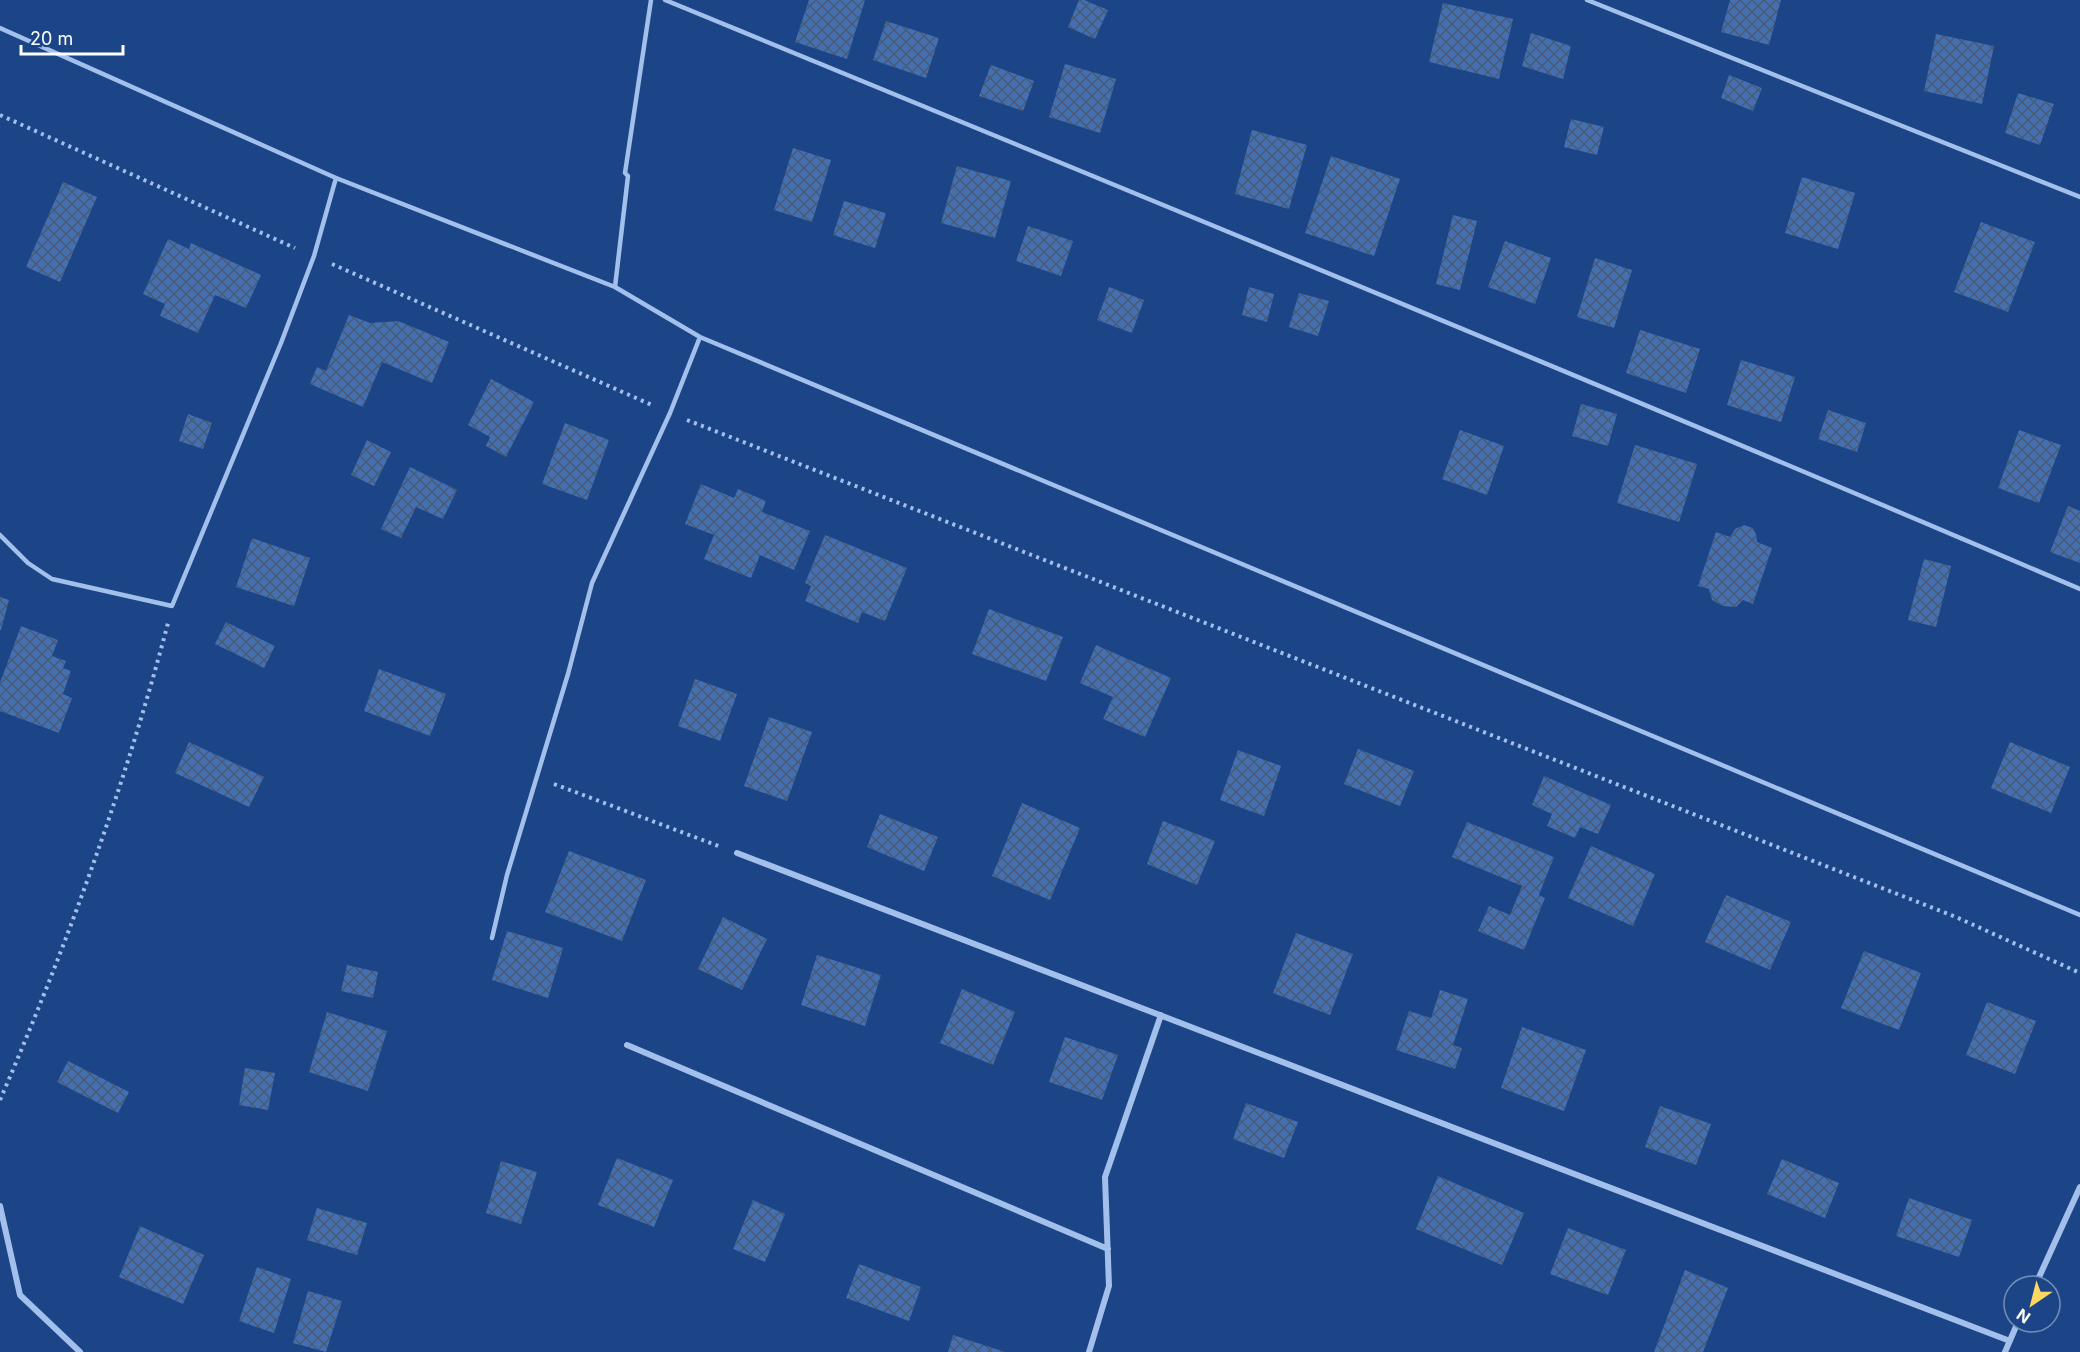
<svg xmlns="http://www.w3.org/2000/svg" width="2080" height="1352" viewBox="0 0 2080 1352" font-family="Inter,sans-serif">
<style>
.building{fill:url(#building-cross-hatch)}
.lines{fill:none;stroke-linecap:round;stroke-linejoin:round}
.path{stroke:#a3c0ec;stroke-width:4;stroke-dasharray:3 4.5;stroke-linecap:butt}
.lane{stroke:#a3c0ec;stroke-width:4.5}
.street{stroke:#a3c0ec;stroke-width:6}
</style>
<defs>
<pattern id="building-cross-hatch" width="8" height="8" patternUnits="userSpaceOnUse" patternTransform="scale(1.5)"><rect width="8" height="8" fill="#446fb0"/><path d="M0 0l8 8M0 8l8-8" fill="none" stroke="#495a74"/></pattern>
</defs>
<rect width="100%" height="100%" fill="#1b4587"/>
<path class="building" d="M809,0H865L847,59L795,42Z
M1079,0H1084L1108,10L1095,39L1068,27Z
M1730,0H1781L1769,45L1721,32Z
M1443,3L1513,19L1499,79L1429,62Z
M886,21L939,38L926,78L873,60Z
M1531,33L1571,46L1563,79L1522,66Z
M1936,34L1994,46L1982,104L1924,91Z
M1065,64L1116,79L1100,133L1049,117Z
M991,65L1034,81L1023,111L979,96Z
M1729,75L1762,88L1753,111L1721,98Z
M2018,93L2054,104L2040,145L2005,133Z
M1571,119L1604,127L1597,155L1564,147Z
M1252,130L1307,145L1289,209L1235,194Z
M793,148L831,160L812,222L774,210Z
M1331,156L1400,179L1374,256L1305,233Z
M957,166L1011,181L995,238L941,223Z
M1802,177L1855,193L1838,249L1785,233Z
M63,182L97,197L60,282L26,267Z
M844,201L886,213L875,248L833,235Z
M1453,215L1477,221L1460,290L1436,284Z
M1981,222L2035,242L2008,312L1954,292Z
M1028,226L1073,241L1061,276L1016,261Z
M168,239L189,249L191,243L261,275L246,308L215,295L198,333L160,316L165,304L143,294Z
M1505,241L1551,258L1535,304L1488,287Z
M1595,258L1632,270L1614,328L1577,317Z
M1109,287L1144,300L1132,333L1097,320Z
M1249,287L1274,294L1267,322L1242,315Z
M1299,293L1329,301L1318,336L1289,327Z
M349,315L370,323L398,321L449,342L432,383L382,362L363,407L310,384L317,367L326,371Z
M1640,330L1700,349L1686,393L1626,373Z
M1741,360L1795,377L1781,422L1727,405Z
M491,379L534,402L506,457L486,446L490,437L468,425Z
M1581,404L1617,414L1608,446L1572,436Z
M1828,410L1866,423L1857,452L1818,439Z
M188,414L212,423L203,449L179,441Z
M565,423L609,440L587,500L542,484Z
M1460,430L1504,446L1487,495L1442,479Z
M2019,430L2061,445L2039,503L1998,488Z
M367,440L391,452L374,486L351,475Z
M1635,445L1697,464L1679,522L1617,503Z
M410,467L457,490L443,519L416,507L401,538L381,529Z
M701,484L734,498L738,489L766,501L762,512L810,531L794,570L760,555L751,578L704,559L714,535L685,524Z
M2068,506L2080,511V563L2050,552Z
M1744,525L1753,528L1756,534L1757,542L1772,548L1753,604L1743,600L1736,607L1723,606L1712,600L1709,589L1698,586L1716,532L1730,537L1735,529Z
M825,535L907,568L885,621L862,612L858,623L805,601L811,586L805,583Z
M252,538L310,558L294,606L236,587Z
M1924,559L1951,566L1936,627L1908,620Z
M0,597L9,600L1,630H0Z
M989,609L1063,637L1046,681L972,654Z
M226,622L275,646L264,668L215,644Z
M21,626L58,640L52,656L66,661L63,668L71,671L63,694L72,698L59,733L0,711V683Z
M1096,645L1171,678L1145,737L1103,719L1113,697L1080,683Z
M379,669L446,694L430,736L364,711Z
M695,679L737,694L720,741L678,726Z
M769,717L812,732L787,801L744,786Z
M189,742L264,777L249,807L175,773Z
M2010,742L2070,767L2051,813L1991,788Z
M1358,749L1414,771L1400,806L1344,784Z
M1238,750L1281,766L1264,816L1220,800Z
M1544,776L1611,805L1598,834L1580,827L1575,838L1547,826L1552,814L1532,805Z
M1022,803L1080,828L1050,900L992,876Z
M880,814L938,837L924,871L867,847Z
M1163,821L1215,841L1197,885L1147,864Z
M1467,822L1554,857L1539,895L1545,898L1524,950L1478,931L1489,906L1510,915L1522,886L1452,857Z
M1591,846L1655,874L1633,926L1568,898Z
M569,851L646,880L622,941L545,912Z
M1726,895L1791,922L1770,970L1705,942Z
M723,917L767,939L742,990L698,969Z
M507,931L563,948L548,998L492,980Z
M1296,933L1353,954L1330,1015L1273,993Z
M1864,951L1921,973L1899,1030L1841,1008Z
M817,955L881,975L865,1026L801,1005Z
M347,965L378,972L373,998L341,991Z
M962,989L1015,1012L993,1065L940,1043Z
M1440,990L1468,999L1453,1045L1462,1048L1455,1069L1396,1050L1409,1011L1431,1018Z
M1987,1002L2036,1021L2015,1074L1966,1055Z
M327,1012L387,1031L368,1091L309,1072Z
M1522,1027L1586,1050L1564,1111L1501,1088Z
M1065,1037L1118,1055L1102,1100L1049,1082Z
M68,1061L129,1092L118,1113L57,1082Z
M245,1068L275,1073L268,1110L239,1105Z
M1246,1103L1298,1122L1284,1158L1233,1139Z
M1660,1106L1711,1124L1696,1165L1645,1147Z
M617,1158L673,1180L654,1227L598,1205Z
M1782,1159L1839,1183L1825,1218L1767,1194Z
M501,1161L537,1172L521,1224L486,1213Z
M1438,1176L1524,1213L1502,1265L1416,1229Z
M1909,1198L1972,1220L1959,1257L1896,1236Z
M753,1200L785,1214L765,1262L733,1249Z
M317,1208L367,1223L357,1255L307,1240Z
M140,1226L204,1255L183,1304L119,1277Z
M1568,1228L1626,1250L1608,1295L1550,1274Z
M859,1264L921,1287L909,1321L846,1298Z
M257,1267L291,1279L274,1333L239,1321Z
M1685,1270L1728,1288L1703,1352H1654Z
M308,1291L342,1301L326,1352L293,1343Z
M953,1335L1005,1352H948Z"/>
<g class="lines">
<path class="path" d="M0,115L295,248
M332,264L652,405
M687,420L1956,917L2080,973
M554,784L721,847
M0,1100C67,945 125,786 168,623"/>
<path class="lane" d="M665,0C1137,194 1610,388 2080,589
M1587,0L2080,197
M0,28L336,178L615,287L700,337L2080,915
M615,287L628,176L625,173L651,0
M0,535L28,563L52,579L172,606L281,343L314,256L336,178
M492,938L507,875L568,674L592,583L670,413L700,337"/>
<path class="street" d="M737,853L2010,1341
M627,1045L1108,1249
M0,1206L20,1295L80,1352
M2035,1286L2080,1187
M1089,1352L1109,1286L1105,1177L1161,1015
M2005,1352L2018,1322"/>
</g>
<g transform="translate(2032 1304) rotate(215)"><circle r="28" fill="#1b4587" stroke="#768fb7" stroke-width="1.5"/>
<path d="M0-4.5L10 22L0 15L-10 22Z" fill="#fdd860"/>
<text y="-9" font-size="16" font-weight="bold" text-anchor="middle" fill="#ffffff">N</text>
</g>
<path d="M21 45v9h102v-9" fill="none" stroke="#ffffff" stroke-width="3"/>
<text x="30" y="45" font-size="18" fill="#ffffff" stroke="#1b4587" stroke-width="4.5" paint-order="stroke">20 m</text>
</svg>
